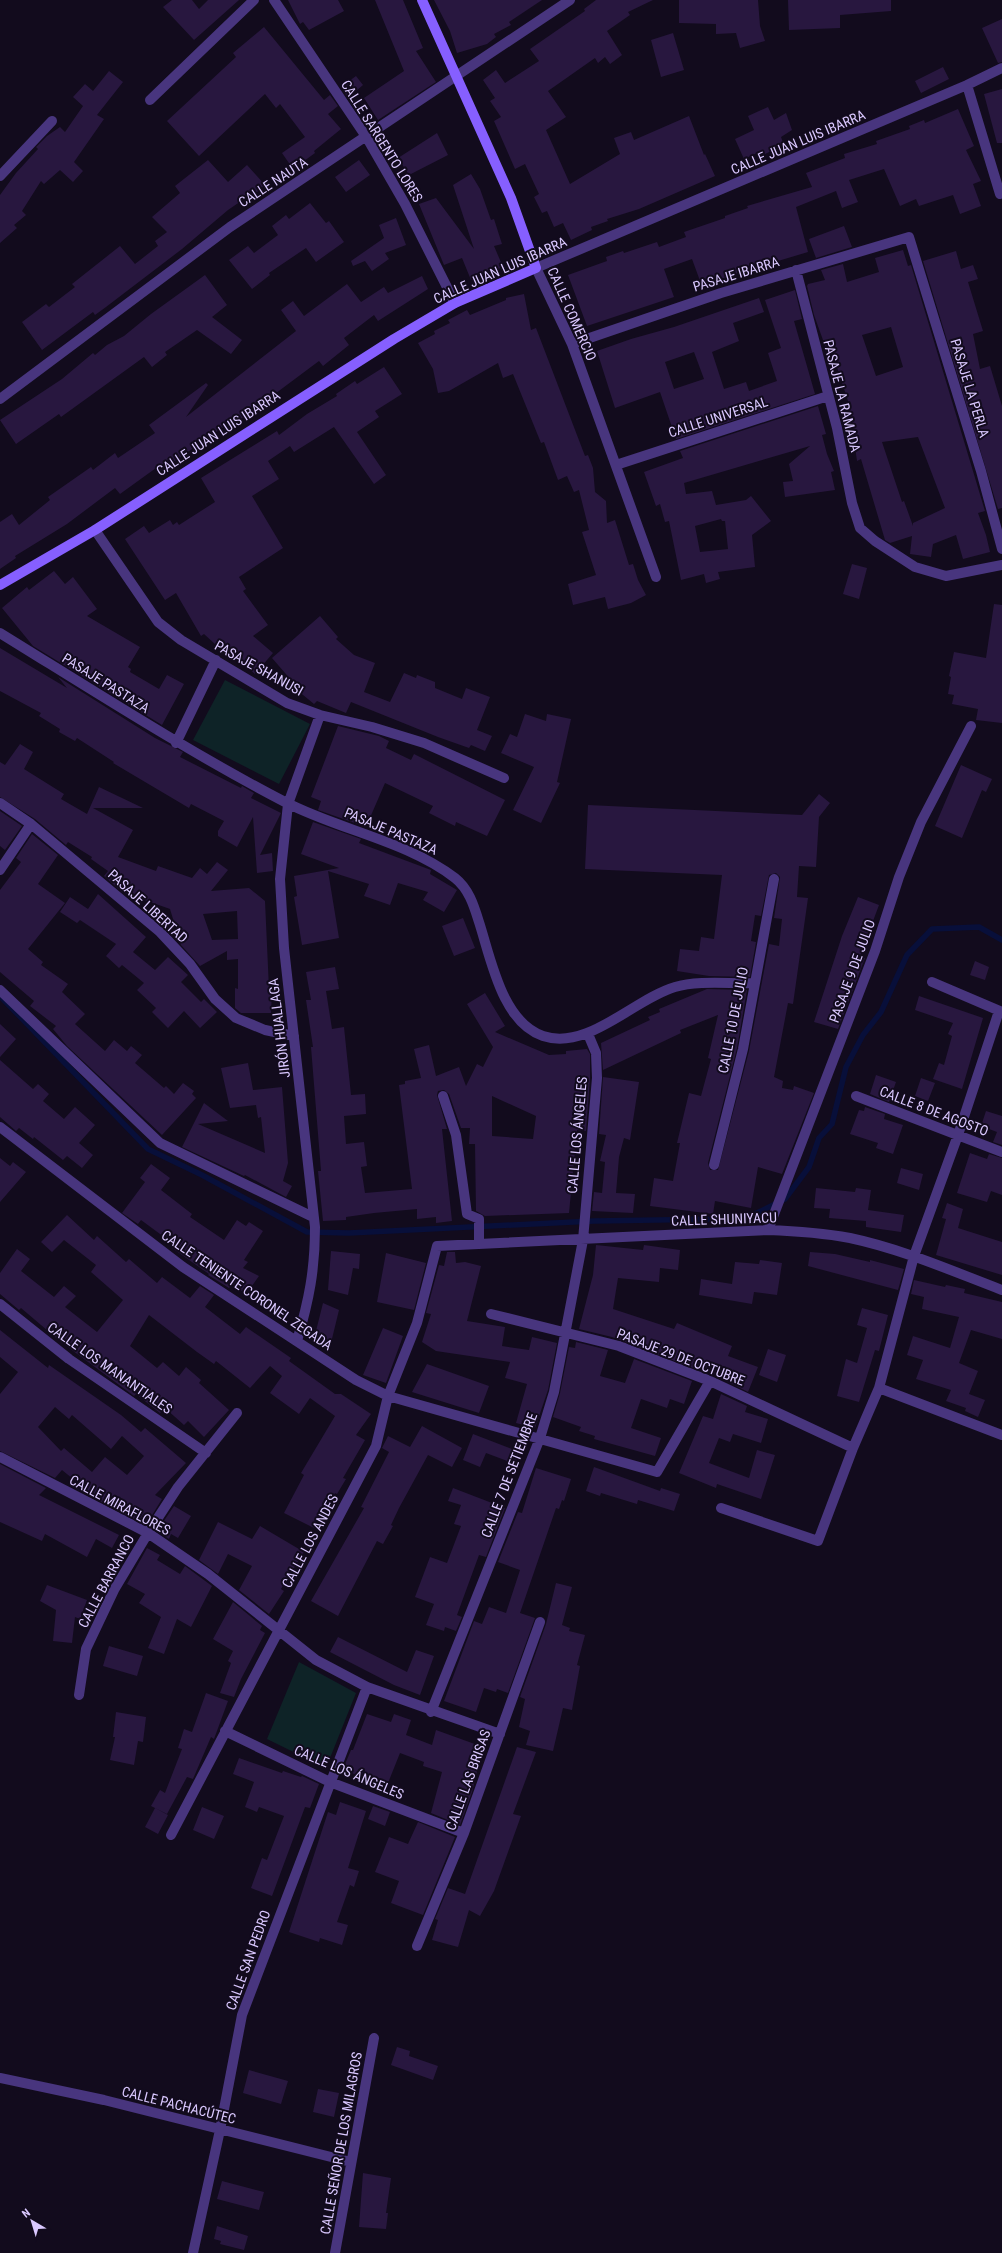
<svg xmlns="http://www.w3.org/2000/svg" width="1002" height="2253" viewBox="0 0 1002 2253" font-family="'Roboto Condensed',sans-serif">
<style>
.green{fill:#0e2327}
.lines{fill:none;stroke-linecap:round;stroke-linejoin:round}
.stream{stroke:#080f3a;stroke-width:5.5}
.building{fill:#28173f;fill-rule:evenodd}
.street{stroke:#48357e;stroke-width:10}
.secondary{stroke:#865fff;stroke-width:10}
.labels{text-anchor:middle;stroke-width:4;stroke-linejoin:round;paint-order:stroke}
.street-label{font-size:14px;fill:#dac8ff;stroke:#120b1d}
</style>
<rect width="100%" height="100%" fill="#120b1d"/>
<path class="green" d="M225,680L310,724L279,784L193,740Z
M299,1662L356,1693L326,1768L267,1739Z"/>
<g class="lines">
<path class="stream" d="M2,998L148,1149L202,1175L307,1232L349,1233L594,1221L719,1219L755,1214L785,1199L809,1167L819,1138L832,1124L846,1067L863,1035L881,1012L907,955L932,929L979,927L1002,940"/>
</g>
<path class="building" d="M172,0H192L199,9L208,0H239L194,40L163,7Z
M288,0H338L344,11L309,30L303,22L300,24Z
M375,0H403L423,48L416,51L436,82L378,120L364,98L404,71Z
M434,0H542L509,22L511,25L494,34L496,37L487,44L457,53L450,31Z
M596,0H653L628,12L630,15L607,31L622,55L610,64L605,57L598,63L595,58L548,91L566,117L546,130L570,184L620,154L614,138L631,132L634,140L689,116L704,155L705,154L715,176L639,209L607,219L608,221L591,227L592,230L571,240L563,223L554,227L547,211L542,213L534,197L539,194L525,164L515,169L494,121L501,117L490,101L495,98L483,80L496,70L505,83L539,61L530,49L585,11L584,9Z
M679,0H758L760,26L765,41L740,48L736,33L716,34V24L679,23Z
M788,0H891V11L840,15V28L789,30Z
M1002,19V62L998,63L982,28Z
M264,27L324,100L330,95L338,106L328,114L341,129L314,151L315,153L293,169L282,153L305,137L280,104L276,108L265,94L199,156L167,121L236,57L233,53Z
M673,33L684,70L661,77L651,40Z
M943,67L949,79L921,93L915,81Z
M109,71L123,82L97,115L104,119L74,162L83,171L73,182L60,170L44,184L41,181L22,211L26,215L14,225L17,228L0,243V195L16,173L38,149L36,147L47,136L60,127L65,132L83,106L73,97L85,84L93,91Z
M356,76L363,85L348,98L341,87Z
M1002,89V143H997L984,94Z
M768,107L774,120L786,113L792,130L781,137L784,145L765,154L763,150L744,159L735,139L754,130L748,116Z
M958,109L974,146L966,150L981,181L973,184L981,206L960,214L953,195L919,206L916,199L900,206L884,169L849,180L858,202L842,208L836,191L796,207L808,252L778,261V259L721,279L722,282L703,289L692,259L664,269L674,297L587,326L568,275L607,261L606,257L623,251L624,253L657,242L659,247L686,237L684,232L725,218V216L748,208L747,206L812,187L806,173L845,158L844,154L877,144L876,141L910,129L909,126L924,120L925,123Z
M437,133L448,155L409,175L398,158Z
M208,160L228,182L247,165L265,185L249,199L247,197L228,210L182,249L106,307L95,315L93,312L42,350L22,322L46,304L49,307L75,287L72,284L120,246L135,264L158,246L155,241L167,232L152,217L180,193L175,186Z
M359,160L370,175L346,192L335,177Z
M471,174L480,189L491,220L494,219L502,244L494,246L503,267L471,280L462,258L444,265L419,204L436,198L474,249L453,185Z
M310,203L326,223L329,221L344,242L316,262L306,248L269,273L270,275L252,289L229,260L248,246L254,253L278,235L272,226L286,215L289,219Z
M396,218L406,245L385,253L389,259L372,271L365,261L353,266L351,261L384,238L379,225Z
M844,226L852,247L816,258L809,239Z
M903,250L908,266L911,265L985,511L978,513L986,535L990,552L963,559L956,535L933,544L931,557L910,554L912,536L890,543L885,540L861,459L857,461L852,426L847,409L850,407L832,352L828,354L814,315L807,286L808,284L825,280L821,270L843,264L847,282L879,272L875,258ZM891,327L903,367L876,376L862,335ZM918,437L945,508L913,523V526L904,501L902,502L882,442Z
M956,251L961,269L973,265L978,279L968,282L983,331L973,334L980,369L990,366L1002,406V508L998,509L923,261Z
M205,275L227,305L212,317L242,340L231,354L197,330L165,352L167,355L152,367L144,357L61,417L59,414L16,444L0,420L62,379L93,353L95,355L107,345L124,336L151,314Z
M422,276L428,289L378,321L374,315L344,338L349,345L323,366L319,361L240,420L238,418L225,426L159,472L156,468L120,494L115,488L67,524L15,556L16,558L0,569V522L12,514L19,525L50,500L48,497L91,467L93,470L115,453L118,458L155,433L149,425L206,383L208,385L186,417L296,331L281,310L293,301L304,316L347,284L361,302L384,287L388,293Z
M795,290L802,319L794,321L815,394L676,439L660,392L615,408L597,351L631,339L674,327L759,298L764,312L733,323L739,341L712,352L724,389L746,382L749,391L777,381L768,353L781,348L765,300ZM694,352L704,379L674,389L665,362Z
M524,294L531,330L536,328L585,456L588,455L593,468L595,492L606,501L607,523L615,520L629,565L633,564L638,580L646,595L631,603L608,609L605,597L573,605L568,584L596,575L582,532L589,530L579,490L574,492L567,476L558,480L544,442L541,443L513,374L503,378L498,363L449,391L438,393L433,369L418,343L435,334L434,331L450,323L448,320L467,310L470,315L506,300V298Z
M384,367L402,394L375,411L379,417L357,432L386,475L374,484L334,427L294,452L290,446L268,461L279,479L252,496L283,548L239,577L246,589L243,591L268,625L253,636L273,653L255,674L230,653L228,656L204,634L201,636L176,593L165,600L125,539L144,526L149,533L170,520L173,525L177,522L179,525L215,502L201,478L277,431L279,435L307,414L337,396L336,394L355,381L357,384Z
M818,406L826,434L822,435L827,454L834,471L831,472L835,490L785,497L783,482L793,481L789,464L810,446L684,483L686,494L712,491L716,505L746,500L751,496L771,521L752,535L755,567L718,572L720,579L706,583L704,574L681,580L669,521L665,522L660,504L656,506L644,472L683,458L680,451ZM721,519L722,521H725L728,549L700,552L695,526Z
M852,564L867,568L859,599L843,594Z
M54,571L65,584L73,577L97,609L87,616L140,647L128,667L131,669L130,672L159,689L167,675L184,684L162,725L33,646L2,608L27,587L29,590Z
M994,604L1002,605V723L976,720L978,709L952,704L954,695L948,694L951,677L949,676L954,652L986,658Z
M320,616L338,637L336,639L354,655L375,663L364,692L390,702L404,673L416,678L417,675L435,682V688L462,699L466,688L490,697L477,730L492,736L485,751L471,745L469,748L438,737L351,702L346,713L317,701L314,704L297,690L298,688L272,658Z
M0,648L67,688L58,677L155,738L183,752L180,757L241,788L242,786L247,789L254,793L251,798L281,813L260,855L272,853L273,871L257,873L253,817L237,847L218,836V831L224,821L191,804L189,808L113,763L114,762L77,738L75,741L59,732L60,729L39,716L41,713L0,691Z
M525,714L546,721L547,714L571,719L557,782L560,783L541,823L513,810L534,767L501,753L510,734L517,737Z
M338,726L379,736L389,741L386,748L411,760L414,754L505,800L487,836L456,822L455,826L429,813L433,806L385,783L366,827L318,810L321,801L311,797Z
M20,744L33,752L24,769L64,794L61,799L87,814L99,787L143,808H93L133,830L118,857L156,871L158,866L192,878L200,868L207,874L217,862L228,870L211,891L249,888L265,901L269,989H272L271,1013H241L235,1008V988L238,989V959L227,960V951L200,966L181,945L170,909L122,892L104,876L108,871L91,859L92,857L68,842L66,845L35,819L0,797V762L5,765ZM237,911L238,939L212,940L203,914Z
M961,765L992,779L986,792L982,790L962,838L935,826Z
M819,794L830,803L819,817L816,867L799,866L797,897L808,898L793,1004L788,1003L774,1077L783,1081L782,1088L793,1090L794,1086L814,1093L782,1174L758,1167L751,1208L715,1201L713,1214L650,1206L654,1178L673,1181L680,1143H677L689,1093L701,1096L711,1059L708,1058L718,1015L680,1030L681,1033L603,1070L601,1043L650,1020L648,1017L660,1012L659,1009L707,989L747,990L737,1048L708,1163L710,1170H718L749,1051L769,944L779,946L782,919L774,918L780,877L776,873L769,875L761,916L755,915L751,941L756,942L750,977L709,976L677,971L680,949L699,951L701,937L714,939L722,875L585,869L588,805L802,815Z
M0,811L22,826L5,850L0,846Z
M313,822L361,839L359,843L431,870L430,874L457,890L444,912L423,900L428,892L398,883L390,905L364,896L369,884L328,871L339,938L302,945L294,897L297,896L294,876L339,868L301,854Z
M32,834L58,855L38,884L65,903L28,949L43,962L41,965L68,984L62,992L85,1014L75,1024L105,1051L114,1040L127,1051L131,1046L142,1055L135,1063L164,1088L166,1086L174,1094L183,1083L194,1091L192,1094L196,1098L162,1135L67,1046L53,1029L56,1026L30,1006L34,1001L0,972V890L21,862L16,858Z
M98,894L146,937L133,952L155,970L168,957L188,975L181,982L201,1002L204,999L217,1012L200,1028L184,1011L168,1028L152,1012L156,1008L137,990L144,983L122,965L119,968L106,956L116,944L80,920L77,923L60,912L70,897L88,909Z
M858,897L879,905L860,956L865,958L838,1029L814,1022L842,936Z
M463,918L475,948L454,956L442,926Z
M975,961L989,967L985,980L970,975Z
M335,967L339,989L326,991L332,1029L344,1027L351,1095L365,1094L366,1114L344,1116L346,1144L364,1142L367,1166L361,1167L365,1193L412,1189L399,1085L405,1084V1081L421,1078L414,1049L429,1045L436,1076L459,1067L466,1086L477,1064L483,1067L493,1047L467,1004L485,993L505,1026L495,1032L549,1055L566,1054V1051L587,1049L590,1054V1078L586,1131L577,1130L569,1213L485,1216L476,1211L475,1144H469L470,1128H461L449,1094L444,1090L438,1091L437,1095L447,1129H442L452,1221L436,1223V1217L417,1219V1209L374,1213L346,1217V1220L323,1221L318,1171H321L311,1047H313L306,1000H311L306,972ZM492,1096L536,1116L533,1139L492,1136Z
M919,996L983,1018L962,1089L933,1079L939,1063L944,1065L952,1036L948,1034L953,1023L915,1010Z
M0,1024L16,1039L0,1057Z
M0,1060L33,1089L38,1084L49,1094L43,1101L64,1119L75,1107L95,1125L79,1143L93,1155L82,1168L67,1156L63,1160L34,1137L33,1139L19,1128L16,1131L0,1117Z
M248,1063L253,1090L282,1087L288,1163L283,1181L292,1186L286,1197L245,1175L244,1176L182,1147L204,1103L228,1121L198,1124L265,1153L261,1117L258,1118L256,1105L230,1108L221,1068Z
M876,1075L896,1082L889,1102L870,1094Z
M603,1077L639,1082L630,1140L624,1138L619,1157L616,1193L635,1194L633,1213L592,1211L594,1192L602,1193L605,1162L600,1161L606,1135L599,1134Z
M921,1078L935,1083L928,1101L915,1096Z
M865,1107L885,1114L884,1119L903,1125L893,1154L876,1148L878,1143L850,1134L859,1110L864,1111Z
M986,1111L1002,1116V1145L993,1142L997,1132L981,1126Z
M970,1153L987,1159L989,1154L1002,1158V1195L991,1191L987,1202L957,1193Z
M0,1158L10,1166L13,1162L26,1172L0,1202Z
M151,1164L170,1178L161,1190L192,1214L190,1217L224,1240L237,1220L246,1226L249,1222L263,1231L244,1260L248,1262L243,1268L259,1276L246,1294L232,1284L229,1288L208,1275L209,1274L172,1248L175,1245L141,1220L138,1224L122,1213L145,1182L140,1178Z
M901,1168L923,1174L919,1190L897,1183Z
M816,1188L855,1192L856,1188L871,1190L868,1210L904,1215L901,1232L866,1227V1221L829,1218L830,1209L814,1208Z
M947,1203L963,1209L958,1228L1002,1242V1275L936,1255L946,1219L942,1218Z
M67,1215L94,1240L97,1236L126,1262L129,1259L157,1283L162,1277L190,1298L200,1286L214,1295L205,1307L240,1334L246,1327L291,1358L289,1361L335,1394H341L371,1414L356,1435L365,1440L343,1478L346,1479L337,1494L335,1493L316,1529L284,1513L304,1475L301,1473L335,1416L310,1398L299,1414L270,1393L282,1376L270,1366L250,1388L216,1361L214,1364L197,1352L149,1315L130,1346L157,1368L163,1362L179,1376L186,1367L201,1380L199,1383L229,1410L204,1437L188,1421L184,1425L165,1408L160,1413L136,1394L134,1396L130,1393L61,1342L21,1308L19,1310L0,1294V1273L17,1249L30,1259L21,1271L54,1297L64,1286L76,1296L65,1307L97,1332L123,1300L91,1272L96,1265L64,1240L52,1252L41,1242Z
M596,1245L643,1250L644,1245L680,1250L678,1270L660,1268L659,1282L618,1278L613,1309L674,1329L677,1323L732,1346L728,1356L758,1367L748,1392L726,1381V1379L697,1367L696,1369L612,1337L579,1329L593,1275Z
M331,1251L360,1254L359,1269L353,1268L348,1295L328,1290Z
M447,1252H455L456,1263L465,1262L481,1266L467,1321L505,1327L502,1346L529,1350L532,1337L557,1343L548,1390L535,1428L516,1423L527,1384L505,1378L510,1362L436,1351L422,1342L431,1314L426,1313L439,1265L444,1266Z
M810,1252L835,1254L870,1262V1260L904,1269L898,1290L808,1266Z
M386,1253L426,1263L414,1310L377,1302Z
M760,1260L782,1263L777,1295L754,1292L752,1304L699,1295L701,1279L732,1284L735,1262L759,1264Z
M914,1280L945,1287L946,1285L965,1289L964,1293L1002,1302V1339L971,1330L959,1363L978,1371L969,1394L985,1400L978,1417L965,1411L966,1408L946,1401L951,1390L916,1379L923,1360L907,1355L913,1336L950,1348L959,1317L922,1309L924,1297L911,1294Z
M323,1303L339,1310L330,1347L313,1343Z
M862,1308L888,1315L879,1351L875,1350L859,1402L837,1396L846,1359L857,1363L867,1328L857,1325Z
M383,1328L403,1336L386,1383L363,1375Z
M0,1330L48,1368L49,1365L121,1415L141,1432L145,1428L186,1463L155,1495L162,1499L146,1525L100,1501L62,1470L55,1478L0,1451V1394L18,1372L0,1357ZM55,1407L69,1419L72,1415L111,1449L122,1436L144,1456L127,1475L105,1457L92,1472L64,1448L61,1451L38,1427Z
M576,1342L608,1350L600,1376L625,1383L634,1359L692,1381L684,1404L670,1399L667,1408L641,1399L631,1428L661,1438L655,1456L594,1439L595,1436L579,1431L581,1427L553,1417L560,1393L569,1347L575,1348Z
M768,1349L786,1355L777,1382L759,1375Z
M427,1364L489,1386L479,1413L412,1392Z
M721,1394L747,1406L745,1412L768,1419L761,1443L733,1434L730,1442L719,1438L709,1463L749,1478L757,1450L775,1455L761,1499L717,1484L716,1488L679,1473L703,1416L713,1419Z
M422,1426L462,1448L452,1467L428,1455L399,1508L391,1525L393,1526L383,1544L377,1541L338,1616L311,1601L364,1508L361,1507L389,1452L382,1448L388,1436L410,1447Z
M473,1434L520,1452L515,1464L486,1453L480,1467L463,1460Z
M0,1464L46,1488L39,1495L119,1535L112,1548L96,1539L87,1557L45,1534L42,1541L0,1522Z
M594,1467L660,1491L661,1488L680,1494L674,1511L638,1500L637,1504L601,1493L600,1496L586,1491Z
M536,1468L571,1479L564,1501L562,1500L559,1509L556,1508L520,1613L535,1618L508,1693L497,1689L496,1692L484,1688L476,1712L444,1701L474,1621L482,1624L489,1607L506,1613L520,1570L498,1562L518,1512L522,1513Z
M453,1488L505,1508L486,1557L479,1555L457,1615L462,1617L456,1631L445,1627L444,1631L426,1625L434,1604L415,1597L430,1557L447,1563L461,1526L454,1524L461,1505L448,1501Z
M174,1506L191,1516L178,1538L171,1534L169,1539L157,1531Z
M218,1522L252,1539L260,1526L304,1552L281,1589L284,1591L269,1614L239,1590L252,1566L228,1554L218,1574L199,1560Z
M147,1548L160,1555L157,1560L180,1574L185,1566L212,1586L191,1627L177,1619L164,1654L148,1648L161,1617L139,1603L145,1594L127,1584Z
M556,1583L572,1587L562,1625L570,1628L569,1631L585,1635L577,1665L580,1666L572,1710L563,1708L553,1751L526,1745L530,1731L519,1727L525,1699L520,1697L546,1624Z
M47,1585L87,1600L80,1619L75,1617L72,1643L53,1641L56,1610L40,1601Z
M233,1602L262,1626L260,1630L265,1633L241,1679L234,1697L220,1693L231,1663L228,1661L233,1651L213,1639Z
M338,1637L407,1672L416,1650L434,1656L420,1695L394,1685L330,1652Z
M109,1646L143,1656L137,1676L103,1666Z
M206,1693L228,1701L214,1739L211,1737L193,1779L187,1777L167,1814L151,1806L160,1790L165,1793L182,1749L178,1748L184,1729L192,1732Z
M116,1712L146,1717L143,1742L138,1741L134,1765L110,1760L115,1737H113Z
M367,1714L391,1722L394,1714L411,1720L406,1735L432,1745L436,1730L483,1747L472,1792L460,1825L431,1813L442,1772L423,1766L424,1762L400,1753L386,1788L343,1769L351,1750H353Z
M517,1747L536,1752L513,1814L521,1816L494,1891L480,1916L469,1910L458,1947L432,1940L438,1920L435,1919L448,1888L465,1894Z
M239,1758L282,1773L283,1771L301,1777L302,1776L319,1784L310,1808L305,1807L272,1896L251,1888L262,1858L267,1860L284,1816L259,1807L257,1812L245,1807L254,1782L233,1774Z
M340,1802L366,1811L348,1868L359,1871L354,1887L350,1885L337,1922L348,1925L342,1945L320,1938L319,1942L289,1932L328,1812L336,1815Z
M373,1806L390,1812L385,1826L368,1819Z
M202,1807L224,1816L214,1839L193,1830Z
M155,1808L168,1815L158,1834L145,1827Z
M418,1822L455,1837L423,1915L391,1903L399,1881L375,1872L389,1837L408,1844Z
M397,2047L410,2051L409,2056L438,2066L433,2080L391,2065Z
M249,2070L288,2081L281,2104L243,2093Z
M318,2089L339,2093L334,2117L313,2112Z
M363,2173L391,2178L386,2213H388L386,2229L359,2227Z
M222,2181L264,2192L259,2210L217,2199Z
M217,2226L248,2236L244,2250L220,2244L221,2241L214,2239Z"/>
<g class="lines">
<path class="street" d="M274,0L367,138L405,204L455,303
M967,85L1000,194
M150,100L254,0
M0,176L52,121
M796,270L837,428L852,503L860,528L875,541L915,567L946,576L1002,565
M572,344L721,293L909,237L981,471L1002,549
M0,399L230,227L570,0
M616,465L828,396
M95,530L158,622L181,640L287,703L320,715L372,727L424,743L504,778
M656,577L572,344L536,268L967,85L1002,68
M0,633C94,691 187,751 285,802C339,830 407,841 455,878C469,889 474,906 479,922C491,959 502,1022 543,1036C588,1051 634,999 675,987C698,980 731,984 754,983
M176,743L216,660
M0,803L31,824L160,932L190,964L215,999L236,1018L265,1030L294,1036
M0,870L31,824
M932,982L1002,1012
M0,990L160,1143L313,1217
M443,1096L456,1135L467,1214L479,1219V1244
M856,1096L1002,1152
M0,1127L183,1267L356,1380L388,1396L657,1472L710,1381
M714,1165L743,1049L774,879
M768,1230L875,951L899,877L921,822L971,726
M0,1304L69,1359L206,1453
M491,1314L619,1346L710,1381L853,1448
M297,1341C309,1300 315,1270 315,1227L284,948L280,879L288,804L320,715
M879,1388L1002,1435
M0,1457L148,1533L208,1574L316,1660L367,1687L500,1734
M721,1508L818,1541L853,1448L879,1388L914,1256L958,1135L999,1011
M79,1695L86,1649L114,1590L148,1533L178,1487L237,1413
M431,1712L540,1438L554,1392L583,1240L597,1078L596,1053L588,1034
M225,1731L330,1782L464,1833
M171,1835L376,1446L388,1396L417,1323L437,1246L768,1230C796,1231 823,1233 850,1238C902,1249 952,1271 1002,1290
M417,1946L464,1833L540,1622
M0,2078L104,2100L351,2162
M193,2253L220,2130L242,2015L367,1687
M335,2253L374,2038"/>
<path class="secondary" d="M0,585L95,530L394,339L455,303L536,268L511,198L422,0"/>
</g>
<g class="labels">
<g class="street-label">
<text transform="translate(382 141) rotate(58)" y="5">CALLE SARGENTO LORES</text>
<text transform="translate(798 142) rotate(-23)" y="5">CALLE JUAN LUIS IBARRA</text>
<text transform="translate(273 182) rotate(-33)" y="5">CALLE NAUTA</text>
<text transform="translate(500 270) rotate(-24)" y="5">CALLE JUAN LUIS IBARRA</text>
<text transform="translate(736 274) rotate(-17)" y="5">PASAJE IBARRA</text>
<text transform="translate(572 314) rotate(66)" y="5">CALLE COMERCIO</text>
<text transform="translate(970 388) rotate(73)" y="5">PASAJE LA PERLA</text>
<text transform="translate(842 396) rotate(76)" y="5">PASAJE LA RAMADA</text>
<text transform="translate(718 417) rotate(-18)" y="5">CALLE UNIVERSAL</text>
<text transform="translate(218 433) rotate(-33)" y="5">CALLE JUAN LUIS IBARRA</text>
<text transform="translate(259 668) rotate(29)" y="5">PASAJE SHANUSI</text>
<text transform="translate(106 683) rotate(32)" y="5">PASAJE PASTAZA</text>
<text transform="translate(391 831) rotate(23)" y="5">PASAJE PASTAZA</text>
<text transform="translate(148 906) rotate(42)" y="5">PASAJE LIBERTAD</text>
<text transform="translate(852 971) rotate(-70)" y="5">PASAJE 9 DE JULIO</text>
<text transform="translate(733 1020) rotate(-79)" y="5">CALLE 10 DE JULIO</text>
<text transform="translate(279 1028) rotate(-97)" y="5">JIRÓN HUALLAGA</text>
<text transform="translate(934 1111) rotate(21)" y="5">CALLE 8 DE AGOSTO</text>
<text transform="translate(577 1135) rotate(-85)" y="5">CALLE LOS ÁNGELES</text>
<text transform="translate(724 1219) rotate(-2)" y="5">CALLE SHUNIYACU</text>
<text transform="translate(247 1290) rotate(34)" y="5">CALLE TENIENTE CORONEL ZEGADA</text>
<text transform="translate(681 1357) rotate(21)" y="5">PASAJE 29 DE OCTUBRE</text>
<text transform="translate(110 1368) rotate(35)" y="5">CALLE LOS MANANTIALES</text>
<text transform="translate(509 1475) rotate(-69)" y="5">CALLE 7 DE SETIEMBRE</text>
<text transform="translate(120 1505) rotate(28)" y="5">CALLE MIRAFLORES</text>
<text transform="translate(310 1541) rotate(-62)" y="5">CALLE LOS ANDES</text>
<text transform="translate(106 1581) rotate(-62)" y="5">CALLE BARRANCO</text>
<text transform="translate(349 1772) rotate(23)" y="5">CALLE LOS ÁNGELES</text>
<text transform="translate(468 1780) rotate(-70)" y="5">CALLE LAS BRISAS</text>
<text transform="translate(248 1960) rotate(-70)" y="5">CALLE SAN PEDRO</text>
<text transform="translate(179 2105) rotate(14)" y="5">CALLE PACHACÚTEC</text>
<text transform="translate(341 2143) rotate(-80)" y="5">CALLE SEÑOR DE LOS MILAGROS</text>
</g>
</g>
<g transform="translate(32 2221) rotate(322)" stroke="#120b1d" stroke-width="3" paint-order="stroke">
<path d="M0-3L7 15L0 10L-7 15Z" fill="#dac8ff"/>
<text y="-6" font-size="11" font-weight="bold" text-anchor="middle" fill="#dac8ff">N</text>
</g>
</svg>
